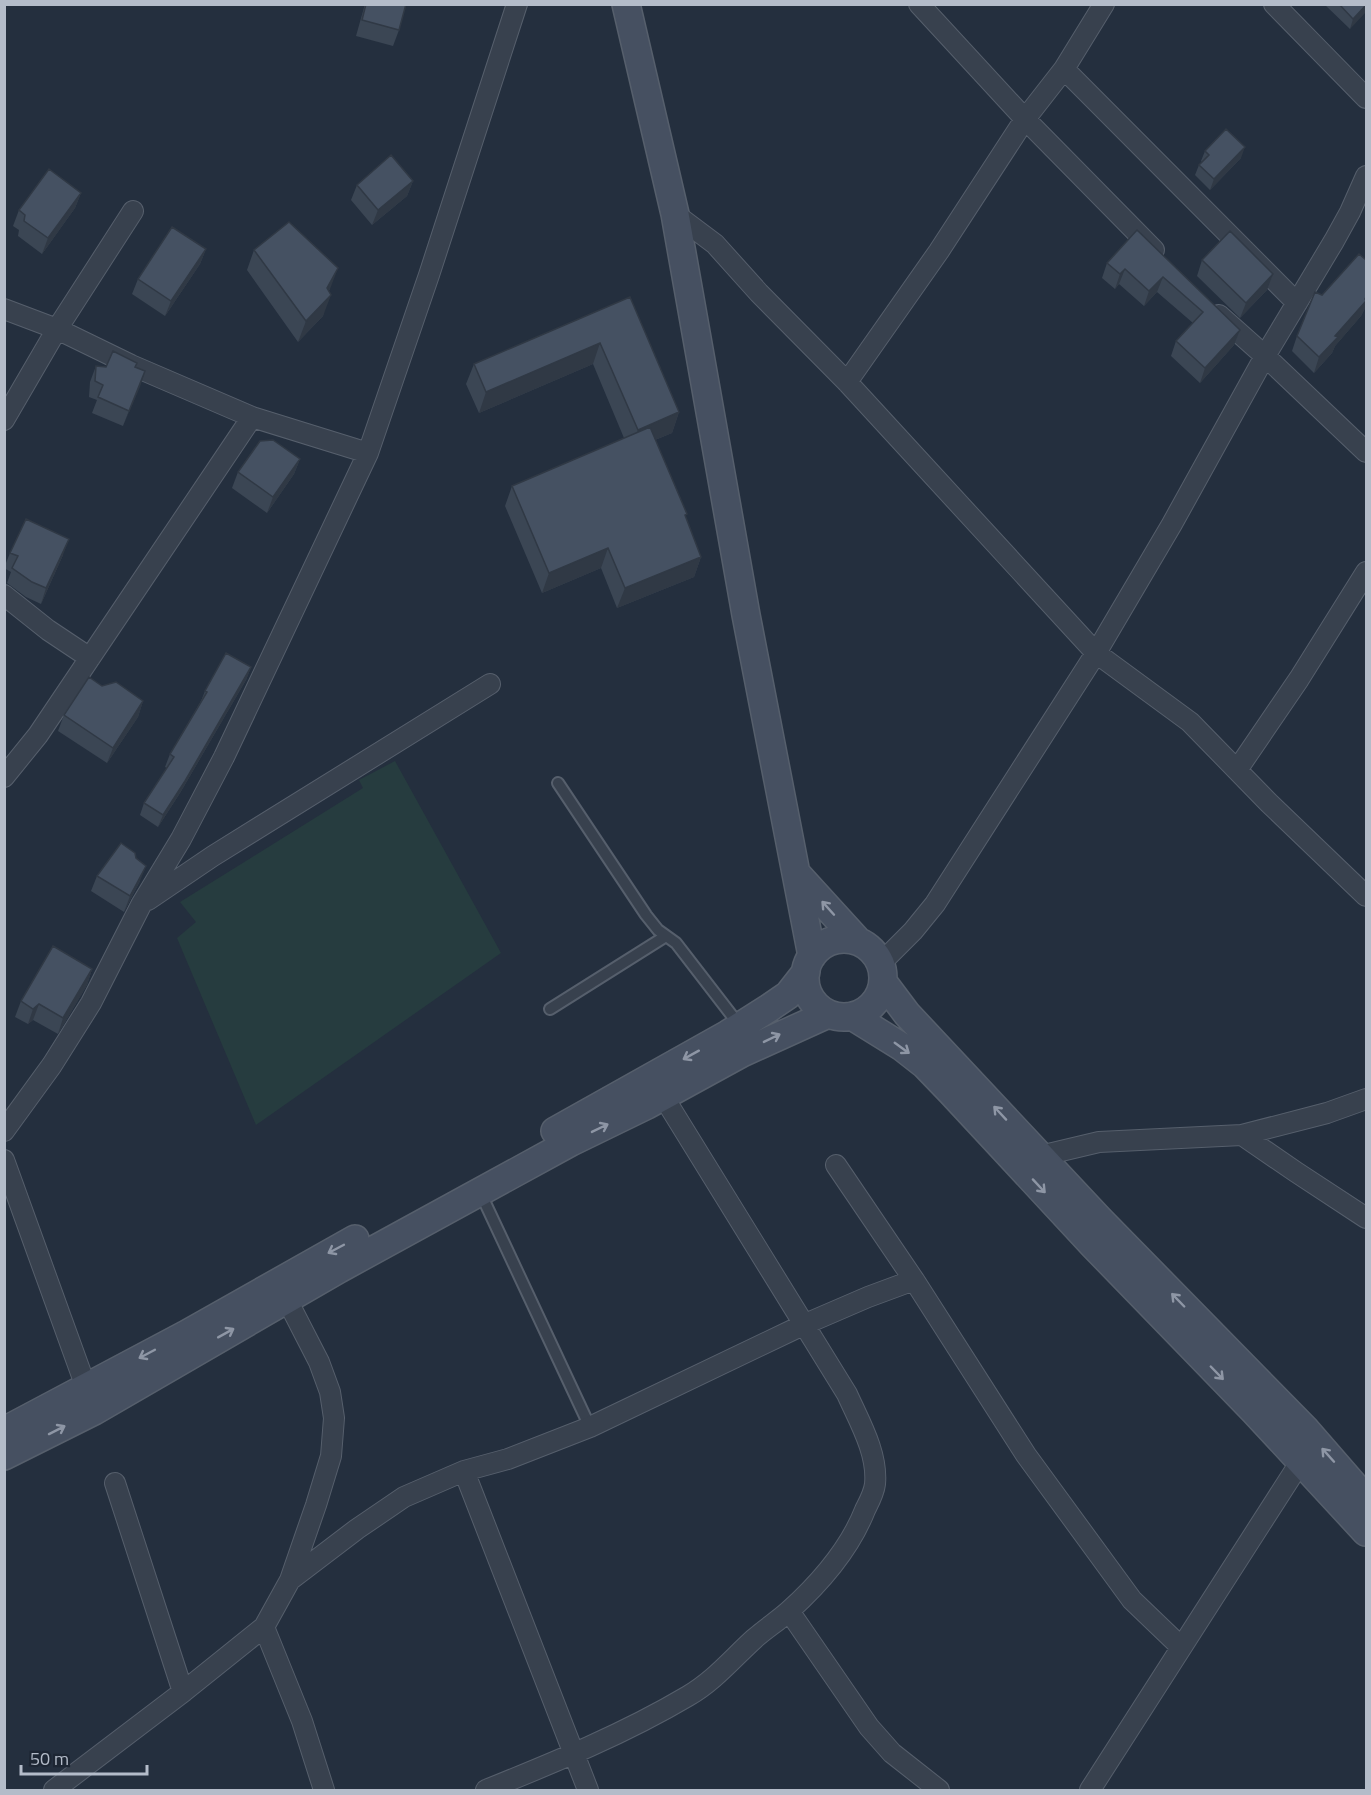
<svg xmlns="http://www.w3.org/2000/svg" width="1371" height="1795" viewBox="0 0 1371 1795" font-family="'Titillium Web',sans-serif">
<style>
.green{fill:#263c3f}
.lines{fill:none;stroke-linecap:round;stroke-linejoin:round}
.lane-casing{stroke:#565f6c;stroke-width:14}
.street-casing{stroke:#565f6c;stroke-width:22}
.secondary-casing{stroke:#565f6c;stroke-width:30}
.lane{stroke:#38414e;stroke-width:10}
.street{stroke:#38414e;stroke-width:20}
.secondary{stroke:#465061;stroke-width:27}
.wall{fill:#3b4654}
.shaded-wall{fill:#303945}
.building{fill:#455162;stroke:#303945;stroke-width:1.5}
.oneway{stroke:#8e96a5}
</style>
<rect width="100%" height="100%" fill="#242f3e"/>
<path class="green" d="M395,761L501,953L256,1125L177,938L196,922L180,902L363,788L359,780Z"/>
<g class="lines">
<g class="lane-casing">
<path id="lane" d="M558,783L646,915L658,930L676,943L740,1026
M550,1009L666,936
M480,1192L590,1427"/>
</g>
<g class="street-casing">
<path id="street" d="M919,4L1025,119L1154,250
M1274,4L1366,98
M1064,69L1297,303
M675,214L715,244L759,293L847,382L1096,653L1190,722L1269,803L1366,896
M4,309L57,329L131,365L252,417L368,453
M1219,315L1265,356L1366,452
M847,382L939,251L1025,119L1064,69L1104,4
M4,420L57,329L133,211
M4,595L48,630L90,658
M1237,770L1299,679L1366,572
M4,777L38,735L252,417
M148,900L213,856L490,684
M880,964L913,931L935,904L1096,653L1172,524L1265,356L1334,241L1350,212L1366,176
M4,1131L52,1065L91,1003L141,905L181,839L224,757L368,453L429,275L517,4
M1242,1135L1296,1172L1366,1218
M1040,1156L1099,1142L1242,1135L1327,1113L1366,1099
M4,1160L90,1398
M836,1165L914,1280L1026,1455L1132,1600L1181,1647
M282,1290L319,1362L330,1392L334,1418L331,1456L316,1505L290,1580L264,1627L302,1721L324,1790
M464,1471L588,1790
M115,1483L183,1692
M290,1580L357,1529L404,1497L464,1471L508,1459L590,1427L803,1325L868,1297L914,1280
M789,1611L869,1727L892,1753L939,1790
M54,1790L183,1692L264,1627
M486,1790C555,1762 624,1734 688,1696C714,1681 732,1659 754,1639C765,1629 778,1621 789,1611C820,1583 850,1548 865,1510C869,1502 874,1493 875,1484C878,1453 859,1421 847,1394L663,1096
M1090,1790L1301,1461"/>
</g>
<g class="secondary-casing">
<path id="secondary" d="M626,4L675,214L746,615L812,956
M797,874L859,942
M805 978a39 39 0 1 1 78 0a39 39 0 1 1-78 0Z
M883,982L907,1014L1100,1220L1306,1430L1366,1499
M852,1016L902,1047L925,1065L951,1092L1093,1245L1254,1411L1366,1532
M555,1131L728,1034L769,1008L788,995L806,972
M4,1431L185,1335L355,1239
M4,1456L94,1411L339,1269L571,1142L647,1105L742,1053L828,1014"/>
</g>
<use href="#lane" class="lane"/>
<use href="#street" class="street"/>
<use href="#secondary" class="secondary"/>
</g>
<path class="wall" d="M365,4H406L399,30L393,46L356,36Z
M1324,4H1366L1350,29Z
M1205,151L1241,158L1210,190L1195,175L1199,165L1202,162L1201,161Z
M413,181L407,196L372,225L351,200L357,185Z
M81,193L75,208L42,254L18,236L19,230L13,226L19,210Z
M1137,230L1240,330L1234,345L1200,383L1171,356L1176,341L1193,323L1157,292L1144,306L1119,284L1115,289L1102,278L1107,263Z
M206,249L200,264L165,316L132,294L138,279Z
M254,250L330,289L328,291L323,316L298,342L247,270Z
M1202,260L1273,274L1267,290L1240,318L1197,276Z
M1366,260V307L1364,310L1361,316L1335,346L1332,353L1314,373L1292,351L1297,336Z
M630,297L679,412L672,433L655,440L701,557L694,577L617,608L601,568L542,593L505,506L512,486L624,438L593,364L479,413L466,384L474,364Z
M96,366L106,367H135L145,371L123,426L92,413L97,400L89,397L90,382Z
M300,459L294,474L267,513L232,488L238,472Z
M10,553L63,555L41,604L26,597L7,583L11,572L4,568Z
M251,667L246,680L180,793L158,827L140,815L144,803L167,768L165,767L170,754L201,701L205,691Z
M102,686L143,701L138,717L107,763L58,731L64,715Z
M97,876L140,881L124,912L91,891Z
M92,969L87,985L58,1034L33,1020L28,1024L15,1017L21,1001Z"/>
<path class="shaded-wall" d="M1366,5V12L1350,29L1353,19Z
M1245,147L1241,158L1210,190L1214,179Z
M413,181L407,196L372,225L378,210Z
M81,193L75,208L42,254L48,238Z
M206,249L200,264L165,316L171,301Z
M338,268L330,289L321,306L331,295L323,316L298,342L306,321L327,288Z
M1125,269L1119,284L1115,289L1120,274Z
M1273,274L1267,290L1240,318L1246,303Z
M1163,277L1157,292L1144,306L1149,291Z
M1366,297V307L1364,310L1361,316L1335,346L1332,353L1314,373L1319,357Z
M1240,330L1234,345L1200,383L1205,368Z
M600,343L593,364L479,413L486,392Z
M145,371L140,387L123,426Z
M679,412L672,433L630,450L638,430Z
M300,459L294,474L267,513L273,497Z
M69,539L63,555L41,604L46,588Z
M608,548L601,568L542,593L549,573Z
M701,557L694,577L617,608L625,588Z
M251,667L246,680L180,793L158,827L163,815Z
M143,701L138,717L107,763L113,748Z
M146,866L140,881L124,912L130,896Z
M92,969L87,985L58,1034L63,1018Z
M39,1004L33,1020L28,1024L33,1009Z"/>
<path class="building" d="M366,4H406L399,30L362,20Z
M1339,4H1366V5L1353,19Z
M1226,129L1245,147L1214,179L1199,165L1209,155L1205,151Z
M391,155L413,181L378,210L357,185Z
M49,169L81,193L48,238L24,221L25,215L19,210Z
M289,222L338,268L327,288L331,295L306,321L254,250Z
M172,227L206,249L171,301L138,279Z
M1137,230L1240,330L1205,368L1176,341L1203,312L1163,277L1149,291L1125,269L1120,274L1107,263Z
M1230,231L1273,274L1246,303L1202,260Z
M1359,254L1366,260V297L1365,299L1366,301L1335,336L1338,337L1319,357L1297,336L1315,292L1322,295Z
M630,297L679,412L638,430L600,343L486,392L474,364Z
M113,351L137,363L135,367L145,371L129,411L98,397L103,385L95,381L96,366L106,367Z
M650,427L687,514L685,515L701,557L625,588L608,548L549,573L512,486Z
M273,440L300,459L273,497L238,472L260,441Z
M26,519L69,539L46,588L32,582L12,568L18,556L10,553Z
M226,653L251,667L185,781L163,815L144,803L174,757L170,754L207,692L205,691Z
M89,677L102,686L116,682L143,701L113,748L64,715Z
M121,843L135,853L136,858L146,866L130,896L97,876Z
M53,946L92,969L63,1018L39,1004L33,1009L21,1001Z"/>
<defs><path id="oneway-shaft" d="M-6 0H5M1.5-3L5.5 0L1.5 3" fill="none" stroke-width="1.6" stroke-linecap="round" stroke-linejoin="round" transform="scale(1.5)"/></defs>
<g class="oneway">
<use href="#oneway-shaft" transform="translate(828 908) rotate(-132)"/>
<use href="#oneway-shaft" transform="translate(772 1038) rotate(-26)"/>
<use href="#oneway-shaft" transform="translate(902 1048) rotate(36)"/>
<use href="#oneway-shaft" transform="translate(691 1055) rotate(151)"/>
<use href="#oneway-shaft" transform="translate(1000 1113) rotate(-133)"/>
<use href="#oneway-shaft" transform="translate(600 1128) rotate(-26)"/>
<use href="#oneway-shaft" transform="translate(1039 1186) rotate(47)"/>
<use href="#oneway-shaft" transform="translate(336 1249) rotate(152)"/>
<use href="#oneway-shaft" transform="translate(1178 1300) rotate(-134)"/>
<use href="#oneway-shaft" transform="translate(226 1333) rotate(-29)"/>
<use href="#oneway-shaft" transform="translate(147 1354) rotate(152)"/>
<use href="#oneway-shaft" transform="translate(1217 1373) rotate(46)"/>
<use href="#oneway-shaft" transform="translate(57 1430) rotate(-27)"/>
<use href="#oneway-shaft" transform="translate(1328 1455) rotate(-132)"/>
</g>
<rect width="1371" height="1795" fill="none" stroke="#b4bcc9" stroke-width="12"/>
<path d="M21 1765v9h126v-9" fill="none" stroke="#b4bcc9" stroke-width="3"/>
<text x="30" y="1765" font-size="18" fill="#b4bcc9" stroke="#1d2633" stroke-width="4.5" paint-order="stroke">50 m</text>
</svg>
